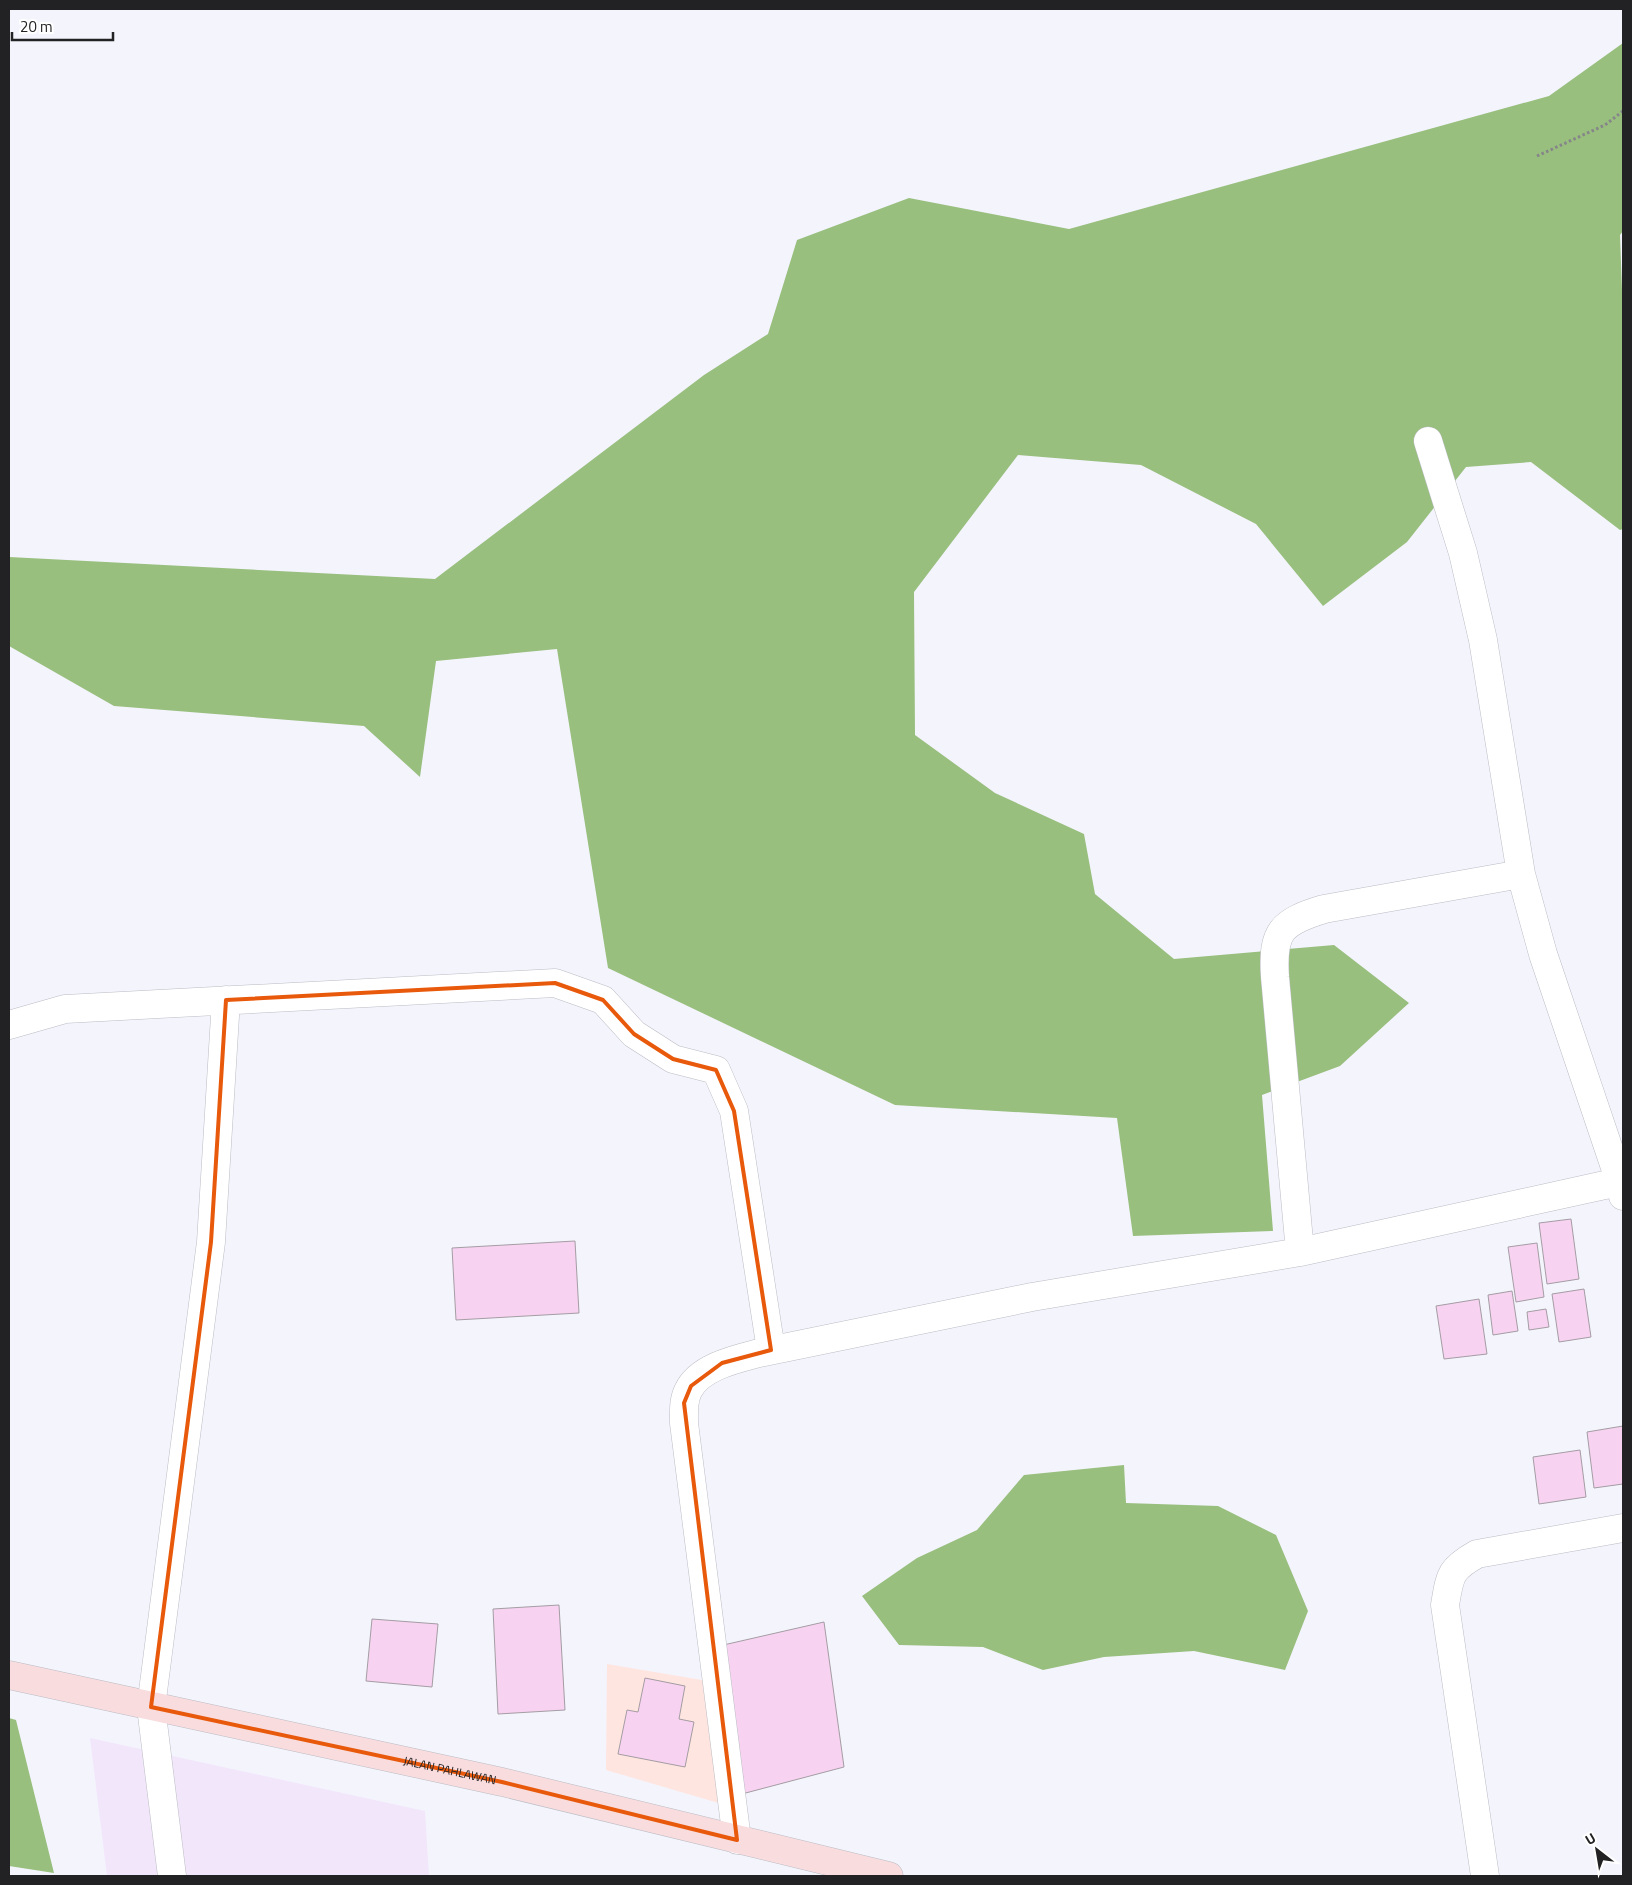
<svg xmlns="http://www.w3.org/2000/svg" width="1632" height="1885" viewBox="0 0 1632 1885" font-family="'Titillium Web',sans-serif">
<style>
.commercial{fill:#ffe5df}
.education{fill:#f2e6fb}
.forest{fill:#98bf7d}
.building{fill:#f8d2f1;stroke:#a49da3}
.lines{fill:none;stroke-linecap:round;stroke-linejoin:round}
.street-casing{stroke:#bbbcc4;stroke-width:29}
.secondary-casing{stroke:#bbbcc4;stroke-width:29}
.path{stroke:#85858a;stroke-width:3;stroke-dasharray:2.5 2.5;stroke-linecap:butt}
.street{stroke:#fff;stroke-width:28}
.secondary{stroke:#f8dcde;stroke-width:28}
.marked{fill:none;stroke:#e8590c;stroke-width:4;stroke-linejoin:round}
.labels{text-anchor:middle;stroke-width:5;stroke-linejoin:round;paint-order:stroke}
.street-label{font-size:12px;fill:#222225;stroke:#fff}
</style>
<rect width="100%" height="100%" fill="#f4f4fd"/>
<path class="commercial" d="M607,1664L708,1681L722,1804L606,1770Z"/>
<path class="education" d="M90,1738L425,1811L429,1876H107Z"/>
<path class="forest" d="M1623,43V231L1620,235L1623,317V529L1620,530L1531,462L1466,467L1407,542L1323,606L1256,524L1141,465L1018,455L914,592L915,735L995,793L1084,834L1095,894L1174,959L1334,945L1409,1003L1340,1066L1262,1095L1273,1231L1133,1236L1117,1118L895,1105L608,968L557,649L436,661L420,777L364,726L114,706L9,646V557L435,579L704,375L768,334L797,240L909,198L1069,229L1549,96Z
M1124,1465L1126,1503L1218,1506L1276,1535L1308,1611L1285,1670L1194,1651L1104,1657L1043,1670L983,1647L899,1645L862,1596L917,1558L977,1530L1024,1475Z
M9,1718L16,1720L54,1873L9,1866Z"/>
<path class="building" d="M1571,1219L1579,1279L1547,1284L1539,1223Z
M575,1241L579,1313L456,1320L452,1248Z
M1537,1243L1544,1297L1516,1302L1508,1247Z
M1584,1289L1591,1337L1559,1342L1552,1294Z
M1512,1291L1518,1331L1493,1335L1488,1295Z
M1479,1299L1487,1354L1444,1359L1436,1306Z
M1546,1309L1549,1327L1529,1330L1527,1312Z
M1623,1426V1484L1594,1488L1587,1432Z
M1580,1450L1586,1497L1539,1504L1533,1457Z
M559,1605L565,1710L498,1714L493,1609Z
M372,1619L438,1624L432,1687L366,1681Z
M824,1622L844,1767L738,1795L719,1646Z
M645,1678L685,1686L679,1719L694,1722L685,1767L618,1754L627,1710L638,1712Z"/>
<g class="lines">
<g class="street-casing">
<path id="street" d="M1428,441L1463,553L1483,640L1521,874L1543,954L1620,1182L1623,1196
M9,1025L65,1009L555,983L603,1000L634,1034L673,1059L716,1070L734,1111L771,1350
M1300,1252L1275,977C1272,931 1281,922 1324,909L1521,874
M737,1840L684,1423C684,1412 683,1401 688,1391C699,1367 736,1359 759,1353L1032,1297L1300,1252L1623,1181
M172,1876L151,1707L211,1242L226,1000
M1485,1876L1445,1605C1450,1575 1450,1569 1477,1554L1623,1528"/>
</g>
<g class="secondary-casing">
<g id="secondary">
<path id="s1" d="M9,1675L502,1782L889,1876"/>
</g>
</g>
<path class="path" d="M1537,156L1605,125L1623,111"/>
<use href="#street" class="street"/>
<use href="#secondary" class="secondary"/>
</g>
<path class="marked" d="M555,983L603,1000L634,1034L673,1059L716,1070L734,1111L771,1350L722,1363L691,1386L684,1403L737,1840L502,1782L151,1707L211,1242L226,1000Z"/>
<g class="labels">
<g class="street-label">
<text dy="4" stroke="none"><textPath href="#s1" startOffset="451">JALAN PAHLAWAN</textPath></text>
</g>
</g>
<rect width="1632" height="1885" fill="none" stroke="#222225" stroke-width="20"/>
<g transform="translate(1597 1850) rotate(329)" stroke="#ffffff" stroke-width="4" paint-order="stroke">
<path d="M0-4L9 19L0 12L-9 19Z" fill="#222225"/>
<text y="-8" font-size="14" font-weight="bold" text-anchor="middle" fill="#222225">U</text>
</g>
<path d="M12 32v8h101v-8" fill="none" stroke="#222225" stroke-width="2.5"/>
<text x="20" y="32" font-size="15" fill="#222225" stroke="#ffffff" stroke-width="4" paint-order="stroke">20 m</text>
</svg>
